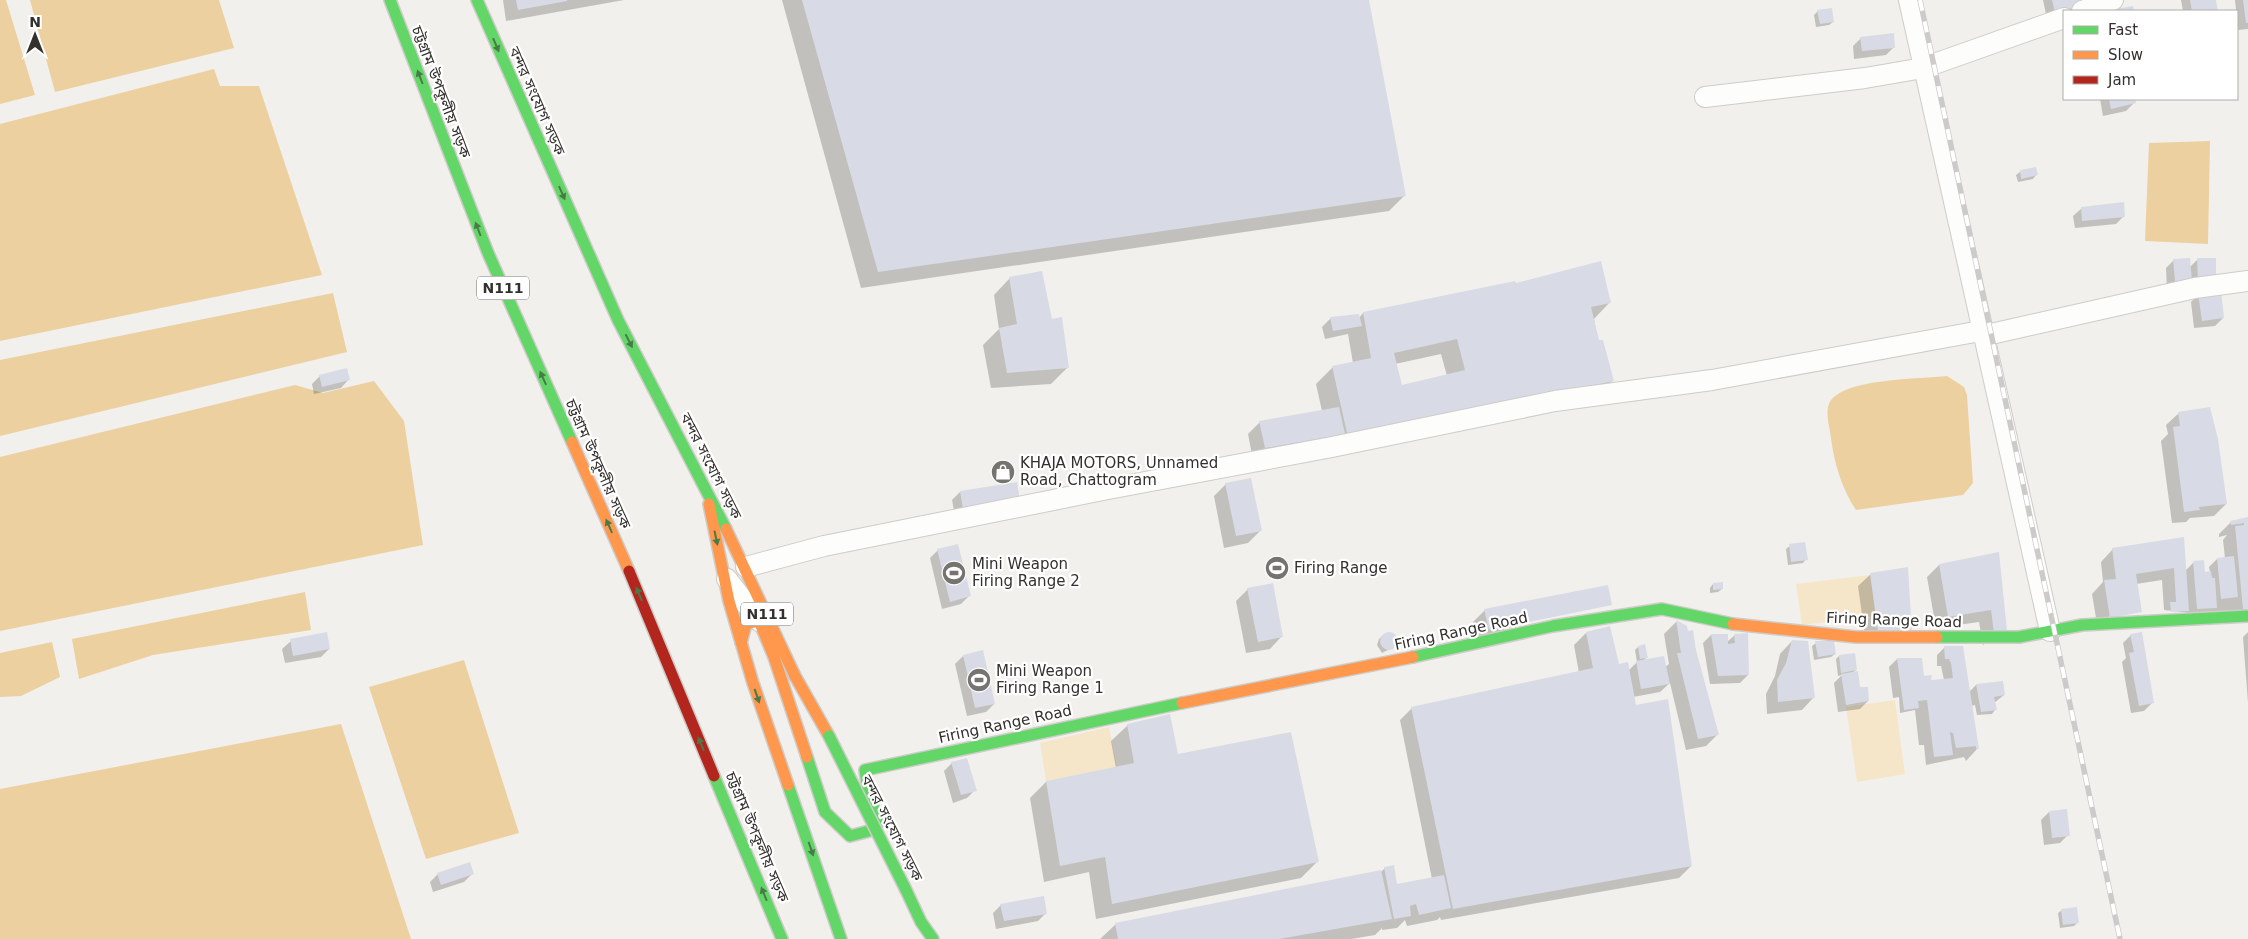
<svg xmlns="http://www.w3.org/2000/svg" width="2248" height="939" viewBox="0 0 2248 939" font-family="'DejaVu Sans','Noto Sans Bengali',sans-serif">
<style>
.green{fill:#f6e6c9}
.water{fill:#ecd0a0}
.shadow{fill:#0003;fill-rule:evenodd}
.building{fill:#d8dbe5;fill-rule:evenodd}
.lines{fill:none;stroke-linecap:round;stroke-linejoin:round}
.street-casing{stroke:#ceccc9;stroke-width:22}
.fast-casing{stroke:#ceccc9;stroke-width:14}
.slow-casing{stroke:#ceccc9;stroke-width:14}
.jam-casing{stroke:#ceccc9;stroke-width:14}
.street{stroke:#fdfdfc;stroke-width:20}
.fast{stroke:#63d668;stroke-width:11}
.slow{stroke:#ff974d;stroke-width:11}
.jam{stroke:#b3261e;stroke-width:11}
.rail-casing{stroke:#cdcbca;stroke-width:5.5}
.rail{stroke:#fff;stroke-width:4;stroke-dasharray:11;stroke-linecap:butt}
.fast-bridge-casing{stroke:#ceccc9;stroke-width:14;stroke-linecap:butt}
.fast-bridge{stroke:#63d668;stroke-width:11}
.oneway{fill:#497b48}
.labels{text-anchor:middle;stroke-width:4.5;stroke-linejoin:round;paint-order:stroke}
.shield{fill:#fff;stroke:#706f6c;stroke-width:1}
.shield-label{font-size:14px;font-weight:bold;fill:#33312d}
.street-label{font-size:15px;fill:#33312d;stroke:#fff}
.poi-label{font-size:15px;fill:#33312d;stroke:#fff;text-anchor:start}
</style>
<rect width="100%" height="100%" fill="#f2f0ec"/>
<path class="green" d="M1870,575L1876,616L1802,625L1796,584Z
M1895,700L1905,774L1857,782L1846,707Z
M1109,727L1117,767L1046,781L1040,743Z"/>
<path class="water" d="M0,0H6L35,95L0,104Z
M30,0H219L234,48L55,92Z
M214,69L220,86H259L322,275L0,341V124Z
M2210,141L2208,244L2145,241L2149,143Z
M333,293L347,352L0,436V360Z
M1947,376L1964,387L1967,395L1973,483L1963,495L1856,510C1842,489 1834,463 1831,438C1830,429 1825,413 1829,404C1839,378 1922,379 1947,376Z
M374,381L404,421L423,545L0,631V457L295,385L323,393Z
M305,592L311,630L153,655L79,679L72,639Z
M52,642L60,677L21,696L0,697V653Z
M464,660L519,833L426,859L369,687Z
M341,724L411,939H0V789Z"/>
<path class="shadow" d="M503,0H624L506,21Z
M782,0H1368L1405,195L1389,211L861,288Z
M2043,0H2077L2074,11H2064L2047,19Z
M2181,0H2215L2217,11H2183Z
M2235,0H2248V29L2238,30Z
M1818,11L1833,22L1829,25L1816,27L1814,15Z
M1861,38L1894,47L1886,55L1854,59L1853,46Z
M2100,99H2134V103L2126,111L2103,116Z
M2020,172L2036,175L2033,179L2018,182L2016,175Z
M2082,208L2124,216L2116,224L2075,228L2073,216Z
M2198,259L2215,281L2167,290L2166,268L2174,260L2190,267Z
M1010,278L1067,368L1051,384L991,388L983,345L999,329L994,295Z
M1515,285L1610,302L1594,319L1598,342L1613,380L1597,397L1253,460L1248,434L1260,422L1322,411L1316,384L1332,368L1353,363L1348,334L1325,339L1322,327L1330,319L1359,318L1363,313ZM1441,354L1447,376L1401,386L1395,364Z
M2199,294L2223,318L2215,326L2194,328L2191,302Z
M320,376L349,379L341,388L314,394L312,384Z
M2179,413L2226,504L2214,516L2190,518L2186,522L2172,523L2161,441L2168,434L2166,425Z
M1226,484L1260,531L1248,543L1224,548L1214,496Z
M960,492L1018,500L955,516L952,500Z
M2248,519V620L2164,610L2162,580L2136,584L2098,630L2092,594L2103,582L2101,562L2113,549L2185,571L2193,563L2204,573L2210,572L2209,567L2217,559L2225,558L2223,540L2227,535L2219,537V534L2231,522Z
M1790,546L1806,559L1803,563L1788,565L1786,549Z
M938,550L969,596L961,604L942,609L930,558Z
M1997,554L2006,631L1983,645L1979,622L1936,628L1927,577L1939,565Z
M1871,574L1911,634L1866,644L1858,586Z
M1713,584L1722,589L1718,592L1710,593V588Z
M1607,587L1477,641L1473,622L1485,610Z
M1248,589L1282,636L1270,649L1246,653L1236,601Z
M1676,622L1686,632L1694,650L1718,734L1706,746L1686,750L1670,683L1660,692L1633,697L1691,866L1679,878L1441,920L1440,917L1437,920L1407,926L1405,920L1397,928L1382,930V928L1375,935L1351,939H1100L1116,924L1381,872L1385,868L1396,885L1432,879L1400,720L1412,708L1579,673L1574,645L1586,633L1618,665L1628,671L1637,662L1635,650L1638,647L1647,657L1643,661L1665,667L1669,664L1664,634Z
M2248,632V703L2243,637Z
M1391,633L1397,641L1394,647L1382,653L1377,645L1379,639L1383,635Z
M1711,635L1727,642L1735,635L1748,675L1740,683L1710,684L1703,643Z
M2131,635L2152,703L2144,711L2131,713L2122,662L2126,658L2123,643Z
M291,641L329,649L321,657L285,663L282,649Z
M1792,641L1814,697L1802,710L1767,714L1766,694L1775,676L1780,654Z
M1816,643L1835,654L1831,657L1814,660L1812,646Z
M1945,647L1969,692L1976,685L2004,695L1994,703L1995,710L1992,714L1977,715L1975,705L1971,706L1978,748L1966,761L1964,757L1926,765L1924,745H1919L1915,710L1900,713L1899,697L1893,698L1889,667L1897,659L1928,682L1944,680L1941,666H1937V655Z
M963,656L994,704L986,712L967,716L955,664Z
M1839,656L1856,670L1852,673L1868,701L1860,709L1838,712L1834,683L1842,675L1838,676L1836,659Z
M1128,725L1177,756L1317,862L1301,878L1096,919L1089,872L1044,882L1030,798L1046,782L1116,768L1111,741Z
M952,763L975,790L967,798L953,803L944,771Z
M2049,812L2068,835L2060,843L2044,845L2041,820Z
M438,874H472L464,882L433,892L430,882Z
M1001,905L1046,913L1038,921L996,929L993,913Z
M2062,910L2077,923L2074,926L2060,928L2058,913Z"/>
<path class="building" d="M516,0H567V1L518,10Z
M802,0H1369L1406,196L878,272Z
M2052,0H2079L2080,7L2055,12Z
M2190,0H2216L2218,11H2192Z
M2243,0H2248V23H2246Z
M2133,6L2134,11H2115V9Z
M1832,8L1834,22L1820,24L1817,10Z
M1894,33L1895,48L1862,51L1860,37Z
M2109,99H2135L2136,103L2111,109Z
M2036,167L2038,175L2021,179L2020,170Z
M2124,202L2125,217L2082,221L2081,207Z
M2190,258L2192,281L2175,282L2173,259Z
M2197,258H2216V282H2198Z
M1601,261L1611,303L1591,307L1599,340H1603L1614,381L1378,430L1347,433L1332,366L1371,358L1363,312L1515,281L1516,283ZM1457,339L1465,370L1402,385L1394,353Z
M1042,271L1052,319L1062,317L1069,368L1007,373L999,328L1017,324L1009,277Z
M2221,290L2224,318L2202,321L2198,293Z
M1359,314L1362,326L1333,331L1330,317Z
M347,368L350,380L322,387L319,375Z
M1339,407L1345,434L1265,448L1259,421Z
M2210,407L2218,439L2227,504L2199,507L2200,510L2184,512L2173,427L2180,426L2178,412Z
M1251,478L1262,531L1236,536L1225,483Z
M1017,482L1020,500L963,509L960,491Z
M2248,517V609H2243L2235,526L2244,525V523L2231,525L2230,521Z
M2184,537L2189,611L2171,612L2170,602H2176L2174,568L2136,574L2142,612L2110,618L2104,580L2116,579L2112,548Z
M1805,542L1808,560L1791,562L1789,544Z
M958,544L971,596L950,602L937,549Z
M1999,552L2007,631L1994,633L1991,610L1948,617L1939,564Z
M2234,556L2238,597L2221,599L2217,558Z
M2204,560L2205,572L2211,571L2212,578H2215L2217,608L2197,609L2193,561Z
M1908,567L1912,634L1878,632L1870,573Z
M1723,582V589L1713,590V583Z
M1273,583L1283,637L1258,642L1247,588Z
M1608,585L1612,605L1489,630L1484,609Z
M1676,620L1687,626L1688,631L1693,630L1696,650L1719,735L1698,739L1677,653H1681Z
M1610,626L1619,664L1628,662L1636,705L1668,699L1692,866L1453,909L1411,707L1593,668L1586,632Z
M327,632L330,649L293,656L290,639Z
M2142,632L2154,703L2139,706L2129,653L2134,652L2130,634Z
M1380 641a9 9 0 1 1 18 0a9 9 0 1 1-18 0Z
M1748,633L1749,675L1718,676L1711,634H1728V644L1735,643L1734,634Z
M1792,640L1808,641L1815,698L1778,702L1777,680L1786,663Z
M1815,641H1834L1836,654L1818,657Z
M1645,644L1648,658L1640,659L1638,646Z
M1944,646H1963L1979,749H1976V746L1956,748L1953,733L1950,732L1953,755L1934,757L1927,700L1918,701L1919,708L1904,710L1897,658H1922L1924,676L1932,675L1931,680L1953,678L1951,663L1949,659H1945Z
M983,650L995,704L975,708L963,655Z
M1855,653L1857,670L1841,673L1839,655Z
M1664,656L1670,684L1641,689L1636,661Z
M1858,671L1860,687H1868L1869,701L1846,705L1841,674Z
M2003,681L2005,695L1994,697L1997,710L1981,712L1976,684Z
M1170,714L1178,754L1291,732L1319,862L1112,904L1105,857L1060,866L1046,781L1134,763L1127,724Z
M967,758L977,791L961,795L951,762Z
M2067,809L2070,836L2052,838L2049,811Z
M470,862L474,874L441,885L437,873Z
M1394,865L1397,884L1444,875L1451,908L1419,915L1416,904L1410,906L1411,916L1394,919L1384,867Z
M1381,870L1392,919L1279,939H1118L1115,923Z
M1044,896L1047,914L1004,921L1000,904Z
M2077,907L2079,923L2063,925L2061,909Z"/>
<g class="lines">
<g class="street-casing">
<path id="street" d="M1909,0L2050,631
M2082,11L2113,0
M1705,97L1865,78L1923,68L2064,18
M746,567L824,546L1108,489L1332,447L1555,401L1712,380L1975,332L1991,334L2195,288L2248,281
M727,579L759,621"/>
</g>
<g class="fast-casing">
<path id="fast" d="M390,0L488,253L572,442
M477,0L618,320L726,529
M1937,637H2019L2082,625L2248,616
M1413,657L1553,626L1662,609L1733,624
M807,757L825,812L850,836L869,831L879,822L869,796L865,770L1182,703
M714,776L782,939
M788,785L841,939
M906,890L921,922L933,939"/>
</g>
<g class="slow-casing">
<path id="slow" d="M572,442L629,571
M709,504L729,601L753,683L788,785
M726,529L795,676L829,736
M1733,624L1856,637H1937
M741,643L746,624L759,621L774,657L807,757
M1182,703L1413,657"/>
</g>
<g class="jam-casing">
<path id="jam" d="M629,571L714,776"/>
</g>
<use href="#street" class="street"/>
<use href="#fast" class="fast"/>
<use href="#slow" class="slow"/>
<use href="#jam" class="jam"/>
<g class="rail-casing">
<path id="rail" d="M1920,0L2120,939"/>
</g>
<use href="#rail" class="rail"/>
<g class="fast-bridge-casing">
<path id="fast-bridge" d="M829,736L906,890"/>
</g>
<use href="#fast-bridge" class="fast-bridge"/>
</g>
<defs><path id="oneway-solid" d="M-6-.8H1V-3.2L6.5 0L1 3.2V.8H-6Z" transform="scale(1.25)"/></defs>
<g class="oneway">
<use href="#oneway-solid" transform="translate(496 45) rotate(67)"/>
<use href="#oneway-solid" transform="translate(420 77) rotate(-111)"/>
<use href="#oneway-solid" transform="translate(562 193) rotate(66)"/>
<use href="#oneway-solid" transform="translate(478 229) rotate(-111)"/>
<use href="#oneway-solid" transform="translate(629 341) rotate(63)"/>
<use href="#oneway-solid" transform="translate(543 378) rotate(-114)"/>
<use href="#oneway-solid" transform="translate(609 526) rotate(-114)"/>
<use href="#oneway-solid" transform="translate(716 538) rotate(78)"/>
<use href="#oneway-solid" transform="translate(639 594) rotate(-113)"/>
<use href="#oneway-solid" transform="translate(757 696) rotate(71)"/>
<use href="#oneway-solid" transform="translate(701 744) rotate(-113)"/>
<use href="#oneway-solid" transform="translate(811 849) rotate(71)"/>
<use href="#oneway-solid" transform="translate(764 894) rotate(-112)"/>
</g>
<defs>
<g id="shop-disc" transform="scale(1.25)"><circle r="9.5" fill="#767470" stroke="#fff"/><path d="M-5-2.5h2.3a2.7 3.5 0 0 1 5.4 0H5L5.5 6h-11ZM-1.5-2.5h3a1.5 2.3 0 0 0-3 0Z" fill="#fff"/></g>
<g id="stadium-disc" transform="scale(1.25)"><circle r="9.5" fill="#767470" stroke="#fff"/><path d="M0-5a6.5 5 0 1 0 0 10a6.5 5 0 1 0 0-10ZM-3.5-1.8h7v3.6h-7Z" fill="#fff"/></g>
</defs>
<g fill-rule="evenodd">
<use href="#shop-disc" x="1003" y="472"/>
<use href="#stadium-disc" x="1277" y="568"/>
<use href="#stadium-disc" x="954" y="573"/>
<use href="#stadium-disc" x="979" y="680"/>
</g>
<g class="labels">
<g class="shield">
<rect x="477" y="276.5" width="52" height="23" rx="4"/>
<rect x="741" y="602.5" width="52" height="23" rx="4"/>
</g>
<g class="shield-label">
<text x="503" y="293">N111</text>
<text x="767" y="619">N111</text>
</g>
<g class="street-label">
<text transform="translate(441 92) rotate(69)" y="5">চট্টগ্রাম উপকূলীয় সড়ক</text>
<text transform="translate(537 101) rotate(66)" y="5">বন্দর সংযোগ সড়ক</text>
<text transform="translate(598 464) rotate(66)" y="5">চট্টগ্রাম উপকূলীয় সড়ক</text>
<text transform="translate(711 466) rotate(63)" y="5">বন্দর সংযোগ সড়ক</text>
<text transform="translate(1894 620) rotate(2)" y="5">Firing Range Road</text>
<text transform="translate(1461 631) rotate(-12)" y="5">Firing Range Road</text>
<text transform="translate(1005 724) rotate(-12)" y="5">Firing Range Road</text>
<text transform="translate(892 828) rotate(63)" y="5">বন্দর সংযোগ সড়ক</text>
<text transform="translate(757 837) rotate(67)" y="5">চট্টগ্রাম উপকূলীয় সড়ক</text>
</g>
<g class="poi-label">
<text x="1020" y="468">KHAJA MOTORS, Unnamed<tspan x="1020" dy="17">Road, Chattogram</tspan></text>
<text x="972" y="569">Mini Weapon<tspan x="972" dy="17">Firing Range 2</tspan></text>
<text x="1294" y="573">Firing Range</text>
<text x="996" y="676">Mini Weapon<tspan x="996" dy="17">Firing Range 1</tspan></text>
</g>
</g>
<rect x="2063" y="10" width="175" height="90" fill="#ffffff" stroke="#adadab"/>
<rect x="2073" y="26" width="25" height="8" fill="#63d668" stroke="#adadab"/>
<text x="2108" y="35" font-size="15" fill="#33312d">Fast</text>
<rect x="2073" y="51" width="25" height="8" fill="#ff974d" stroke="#adadab"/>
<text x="2108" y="60" font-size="15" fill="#33312d">Slow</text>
<rect x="2073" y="76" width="25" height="8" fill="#b3261e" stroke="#adadab"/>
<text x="2108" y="85" font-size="15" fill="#33312d">Jam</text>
<g transform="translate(35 35)" stroke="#ffffff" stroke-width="4" paint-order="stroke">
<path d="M0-4L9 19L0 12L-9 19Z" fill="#33312d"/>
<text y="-8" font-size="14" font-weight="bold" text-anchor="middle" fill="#33312d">N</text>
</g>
</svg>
